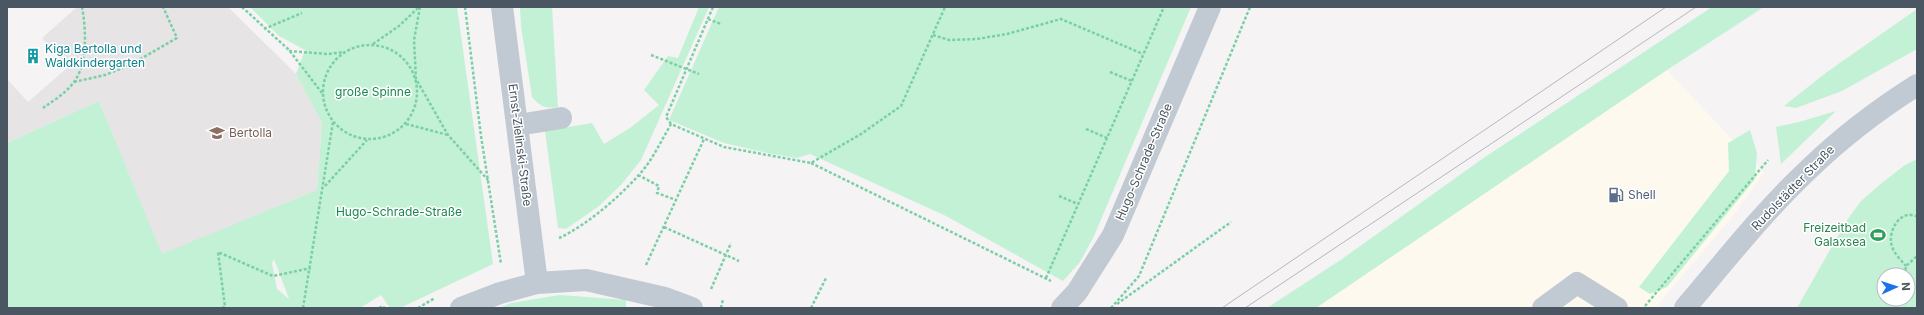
<svg xmlns="http://www.w3.org/2000/svg" width="1924" height="315" viewBox="0 0 1924 315" font-family="Inter,sans-serif">
<style>
.commercial{fill:#fdf9ef}
.education{fill:#e6e4e5}
.green{fill:#c3f1d5;fill-rule:evenodd}
.lines{fill:none;stroke-linecap:round;stroke-linejoin:round}
.path{stroke:#7ad0a6;stroke-width:2.5;stroke-dasharray:3 2;stroke-linecap:butt}
.minor{stroke:#c1cad2;stroke-width:22}
.tram{stroke:#b5b8bd;stroke-width:1}
.labels{text-anchor:middle;stroke-width:3;stroke-linejoin:round;paint-order:stroke}
.culture-label{font-size:12px;fill:#0d838f;stroke:#fff;text-anchor:start}
.park-label{font-size:12px;fill:#17864f;stroke:#fff}
.education-label{font-size:12px;fill:#785e54;stroke:#fff;text-anchor:start}
.street-label{font-size:12px;fill:#4a5661;stroke:#fff}
.service-label{font-size:12px;fill:#4e5e75;stroke:#fff;text-anchor:start}
.leisure-label{font-size:12px;fill:#27864d;stroke:#fff;text-anchor:end}
</style>
<rect width="100%" height="100%" fill="#f5f3f3"/>
<path class="commercial" d="M1667,70L1764,173L1732,217L1655,308H1315Z"/>
<path class="education" d="M77,7H228L296,74L322,123L317,190L162,255L99,101L7,143V79L28,102L68,67L42,38Z"/>
<path class="green" d="M250,7H457L493,264L400,308H390L381,295L360,308H7V143L99,101L162,254L317,190L322,123L296,74L305,50L279,36ZM274,259L289,299L277,289L272,263Z
M520,7H552L558,107C546,109 539,106 532,97L521,26Z
M699,7H709L641,160L621,185L599,206L566,229L558,228L545,131L592,123L604,144L630,128L659,105L644,90L668,56L678,58Z
M719,7H1191L1094,236L1080,262L1063,281L946,216L810,154L797,158L772,154L724,143L669,120Z
M1712,7H1764L1667,70L1316,308H1267L1342,259L1485,157Z
M1917,9V49L1842,91L1796,108L1784,106L1827,72Z
M1836,111L1781,164L1776,127L1799,122Z
M1750,130L1757,153L1755,179L1667,287L1650,294L1639,287L1729,171L1728,143Z
M1917,159V308H1797L1847,220L1861,201L1883,182L1905,165ZM1884,275H1908V299H1884Z
M560,295L626,300V308H499L511,303Z"/>
<g class="lines">
<path class="path" d="M242,7L289,50L322,93
M420,7L414,40L416,79L448,135L488,180
M465,7L481,136L501,264
M708,19L721,24
M264,29L302,13
M933,35L949,40L977,39L1007,34L1061,19L1143,54
M373,44L399,26L419,7
M323 92a47 47 0 1 1 94 0a47 47 0 1 1-94 0Z
M289,51L328,54L344,52
M651,55L699,74
M1110,72L1132,81
M74,82L105,75L130,65L177,38L163,7
M43,108C53,101 66,93 74,82C88,63 86,29 82,7
M406,124L448,135
M671,124L666,117L713,7
M1086,129L1107,138
M811,163L1051,281
M638,175L659,186L657,193L676,200
M325,186L367,140
M1059,196L1078,204
M664,227L739,261
M559,238C588,225 628,190 647,165C656,152 663,138 671,124L724,147L811,163L861,134L901,106L945,7
M646,265L704,139
M1906,266C1901,260 1892,252 1891,242C1890,232 1896,217 1908,215C1910,214 1914,216 1917,216
M1905,275L1906,266L1917,256
M1046,278L1164,7
M711,289L731,243
M1117,304L1231,222
M1645,306L1768,160
M222,308L225,307L218,252L273,276L311,268
M303,308L333,122
M379,308L383,306L384,308
M418,308L435,298
M721,308L723,299
M811,308L826,278
M1111,308L1139,276L1250,7"/>
<path class="minor" d="M502,7L537,283
M518,125L561,118
M461,308L500,293L537,283L586,280L665,298L692,308
M1062,308L1077,292L1113,235L1210,7
M1543,308L1577,283L1617,308
M1685,308C1725,261 1764,211 1809,169C1842,137 1879,109 1917,85"/>
<path class="tram" d="M1222,308L1666,7
M1245,308L1696,7"/>
</g>
<defs>
<g id="building-bare" transform="scale(1.2)"><path d="M-4-6H4V6H1V3H-1V6H-4ZM-2.5-4.3h1.7v1.8h-1.7ZM.8-4.3h1.7v1.8H.8ZM-2.5-1h1.7V.8h-1.7ZM.8-1h1.7V.8H.8Z" fill="#0f9aa8" stroke="#fff" stroke-width="2.5" paint-order="stroke"/></g>
<g id="school-bare" transform="scale(1.2)"><path d="M0-5L7-2L0 1L-7-2ZM-4 1L0 2.5L4 1V4Q0 6-4 4Z" fill="#8d6e63" stroke="#fff" stroke-width="2.5" paint-order="stroke"/></g>
<g id="fuel-bare" transform="scale(1.2)"><path d="M-5.5-6h7V0h2V4h1.3V-2.5L3-4.5l.8-.8L6-3V5H2.5V1h-1V6h-7ZM-4.2-4.7v3.2H.2V-4.7Z" fill="#5c6f8a" stroke="#fff" stroke-width="2.5" paint-order="stroke"/></g>
<g id="stadium-bare" transform="scale(1.2)"><path d="M0-5a6.5 5 0 1 0 0 10a6.5 5 0 1 0 0-10ZM-3.5-1.8h7v3.6h-7Z" fill="#2e9e5b" stroke="#fff" stroke-width="2.5" paint-order="stroke"/></g>
</defs>
<g fill-rule="evenodd">
<use href="#building-bare" x="33" y="56"/>
<use href="#school-bare" x="217" y="133"/>
<use href="#fuel-bare" x="1616" y="195"/>
<use href="#stadium-bare" x="1878" y="235"/>
</g>
<g class="labels">
<g class="culture-label">
<text x="45" y="53">Kiga Bertolla und<tspan x="45" dy="14">Waldkindergarten</tspan></text>
</g>
<g class="park-label">
<text x="373" y="96">große Spinne</text>
<text x="399" y="216">Hugo-Schrade-Straße</text>
</g>
<g class="education-label">
<text x="229" y="137">Bertolla</text>
</g>
<g class="street-label">
<text transform="translate(520 145) rotate(83)" y="4">Ernst-Zielinski-Straße</text>
<text transform="translate(1144 162) rotate(-67)" y="4">Hugo-Schrade-Straße</text>
<text transform="translate(1793 188) rotate(-46)" y="4">Rudolstädter Straße</text>
</g>
<g class="service-label">
<text x="1628" y="199">Shell</text>
</g>
<g class="leisure-label">
<text x="1866" y="232">Freizeitbad<tspan x="1866" dy="14">Galaxsea</tspan></text>
</g>
</g>
<rect width="1924" height="315" fill="none" stroke="#4a5661" stroke-width="16"/>
<g transform="translate(1896 287) rotate(87)"><circle r="19" fill="#ffffff" stroke="#b7bbc0"/>
<path d="M0-3L7 15L0 10L-7 15Z" fill="#1a73e8"/>
<text y="-6" font-size="11" font-weight="bold" text-anchor="middle" fill="#4a5661">N</text>
</g>
</svg>
